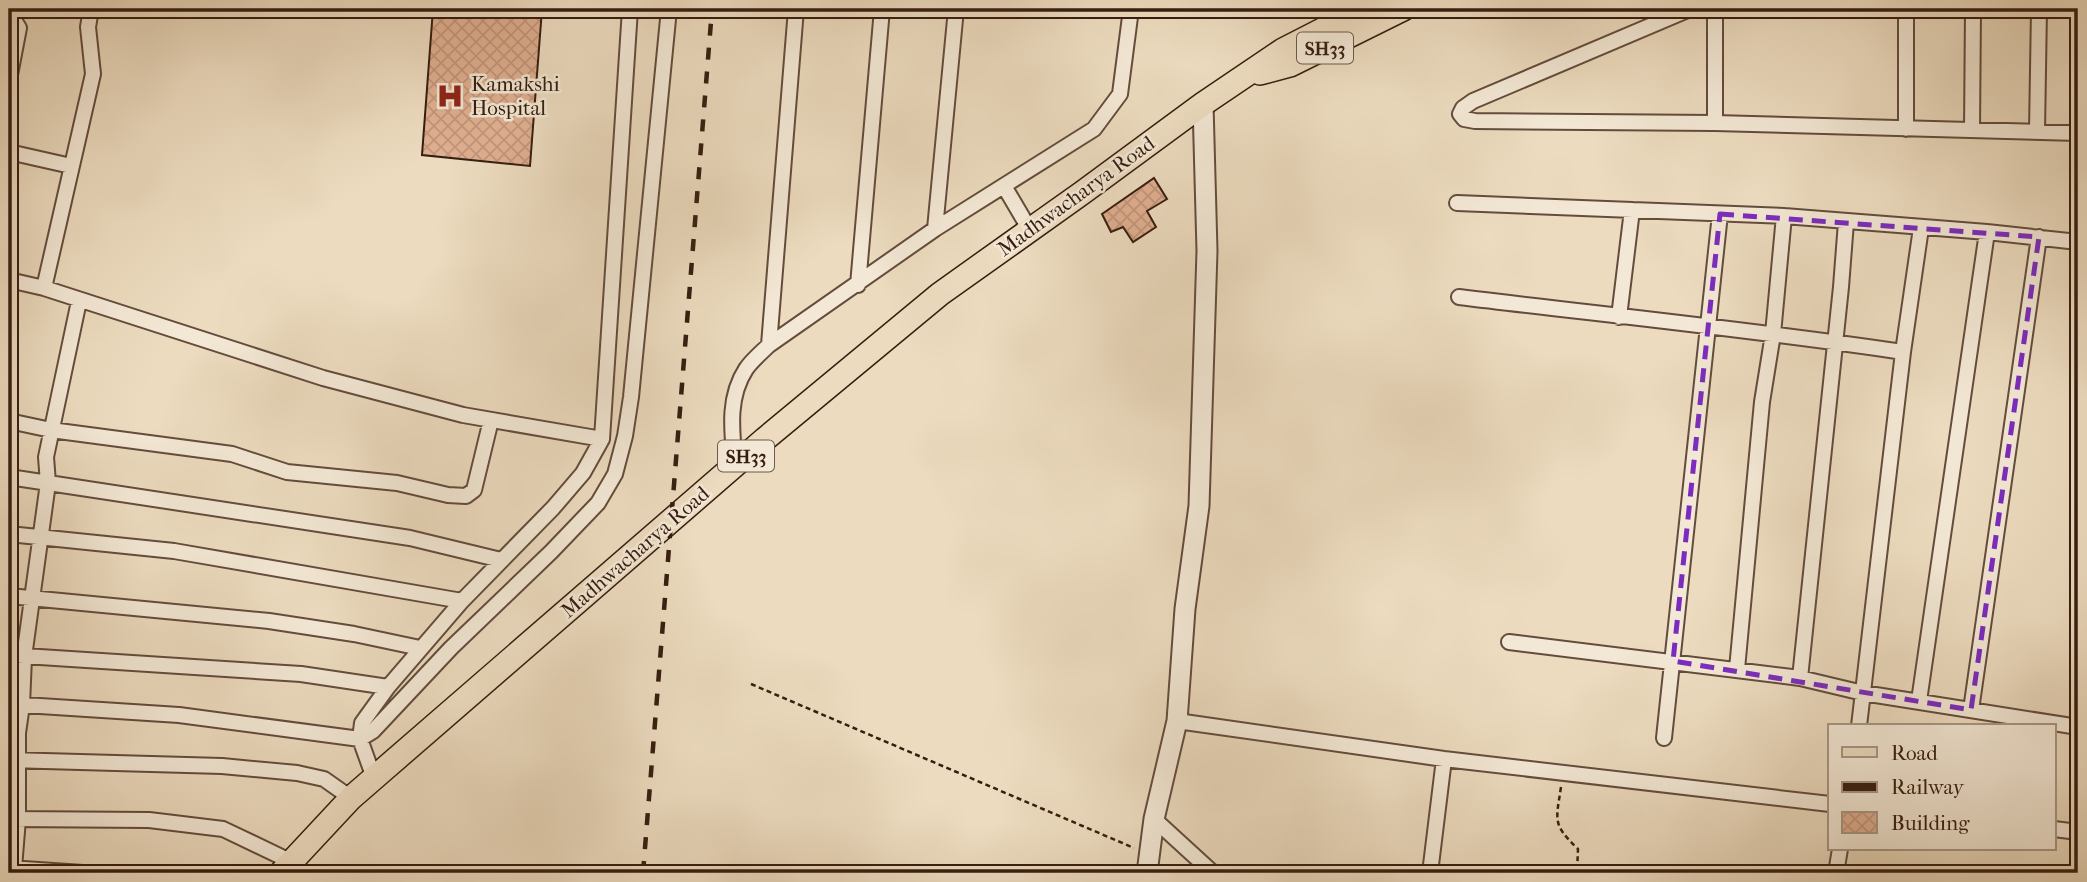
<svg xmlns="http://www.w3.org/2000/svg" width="2087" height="882" viewBox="0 0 2087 882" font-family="'IM FELL French Canon',serif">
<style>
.building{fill:url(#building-cross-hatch);stroke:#361d10;stroke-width:2}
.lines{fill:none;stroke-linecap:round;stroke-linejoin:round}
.minor-casing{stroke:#644c3c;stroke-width:18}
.tertiary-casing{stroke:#644c3c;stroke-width:23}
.primary-casing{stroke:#361d10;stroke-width:26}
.path{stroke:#361d10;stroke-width:2.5;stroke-dasharray:5 3.5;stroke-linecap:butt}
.minor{stroke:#f3e8d5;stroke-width:14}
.tertiary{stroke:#f3e8d5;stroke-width:19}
.primary{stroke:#ecdbbf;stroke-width:23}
.rail{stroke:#361d10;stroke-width:4.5;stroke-dasharray:12 12;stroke-linecap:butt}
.marked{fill:none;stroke:#7b2cbf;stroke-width:5;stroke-dasharray:14 9;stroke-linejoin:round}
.labels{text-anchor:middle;stroke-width:5;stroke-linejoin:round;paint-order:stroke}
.shield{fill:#f3e8d5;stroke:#6f5a4b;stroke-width:2}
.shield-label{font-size:19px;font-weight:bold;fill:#361d10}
.poi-label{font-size:21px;fill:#361d10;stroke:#f3e8d5;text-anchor:start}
.street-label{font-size:21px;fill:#361d10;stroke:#f3e8d5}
</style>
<defs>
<pattern id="building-cross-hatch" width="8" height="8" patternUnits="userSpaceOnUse" patternTransform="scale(1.75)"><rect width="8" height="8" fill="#e0af90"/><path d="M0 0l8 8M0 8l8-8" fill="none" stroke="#c1967b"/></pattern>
</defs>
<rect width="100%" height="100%" fill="#ecdbbf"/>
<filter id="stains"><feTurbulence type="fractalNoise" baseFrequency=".00286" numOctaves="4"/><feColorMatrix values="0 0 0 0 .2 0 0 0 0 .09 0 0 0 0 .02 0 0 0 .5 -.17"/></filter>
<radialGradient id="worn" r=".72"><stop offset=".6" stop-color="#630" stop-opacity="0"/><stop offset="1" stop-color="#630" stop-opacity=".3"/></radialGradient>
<path class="building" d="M433,9H542L530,166L422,155Z
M1154,178L1167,199L1147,211L1156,227L1133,242L1123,227L1111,232L1102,214Z"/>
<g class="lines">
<g class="minor-casing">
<path id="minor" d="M1690,9L1473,101L1463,108L1460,114L1464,119L1475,121L1715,123L2078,133
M1715,9V123
M9,12L19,28L9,80
M1906,129V9
M1972,130L1973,9
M2037,131L2039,9
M9,152L71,166
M1004,186L1030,230
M1457,203L1784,216L1987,232L2078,242
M935,229L956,9
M9,280L44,288L323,378L463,415L602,439
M858,285L882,9
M44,288L93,74L88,27L91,9
M1459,297C1607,315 1755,330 1903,352
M1619,317L1632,210
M769,345L796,9
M9,421L51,430L232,454L287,472L397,483L448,495L466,496L474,490L491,420
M735,465C732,432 727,398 746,369C752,360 762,352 769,345L935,229L1094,129L1120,94L1131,9
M9,477L410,538L501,560
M9,534L174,551L462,601
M9,596L269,621L354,634L420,648
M1509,642L1800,678L1863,693L2078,727
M9,655L301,674L388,687
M1737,669L1762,402L1773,334L1784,216
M1800,678L1841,287L1846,222
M1919,701L1987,232
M9,704L179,715L360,739L373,731L451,648L551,552L598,503L615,474L625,436L631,397L669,9
M1971,710L2039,237
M1177,721L1444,759L1830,804
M1859,726L1903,352L1921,228
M1664,738L1720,214
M9,760L222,766L297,773L324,779L351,798
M374,778L360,739L362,723L388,687L462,601L553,508L583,473L602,439L630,9
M10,819L149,820L223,829L292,862
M1154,819L1213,873
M2054,829L2078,832
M9,868L83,873
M14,868L18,819V733L22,705L24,657L48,483L46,457L79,301
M1430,873L1444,759
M1836,873L1840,849"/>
</g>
<g class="tertiary-casing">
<path id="tertiary" d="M1147,873L1154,819L1177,721L1185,609L1199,506L1207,251L1203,104"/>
</g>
<g class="primary-casing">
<path id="primary" d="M1260,73L1290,65L1403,9
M281,873L351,798L374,778L765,439L940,294L1082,193L1203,104L1283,50L1363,9"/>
</g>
<path class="path" d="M751,684L1134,848
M1561,787C1556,821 1552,824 1578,849L1577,873"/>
<use href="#minor" class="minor"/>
<use href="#tertiary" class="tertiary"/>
<use href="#primary" class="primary"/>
<path class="rail" d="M643,873L712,9"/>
</g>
<path class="marked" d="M1720,214L2039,237L1971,710L1673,661Z"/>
<defs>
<g id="hospital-bare" transform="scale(2.1)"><path d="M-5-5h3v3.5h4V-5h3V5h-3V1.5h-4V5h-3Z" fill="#8f2418" stroke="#f3e8d5" stroke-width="2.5" paint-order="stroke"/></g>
</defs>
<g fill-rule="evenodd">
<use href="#hospital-bare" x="450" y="96"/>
</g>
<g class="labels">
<g class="shield">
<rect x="1297" y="32.5" width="56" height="31" rx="5"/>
<rect x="718" y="440.5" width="56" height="31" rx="5"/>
</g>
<g class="shield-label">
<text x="1325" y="55">SH33</text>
<text x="746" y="463">SH33</text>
</g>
<g class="poi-label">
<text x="471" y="91">Kamakshi<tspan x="471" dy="24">Hospital</tspan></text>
</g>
<g class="street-label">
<text transform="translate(1076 196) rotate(-36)" y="7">Madhwacharya Road</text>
<text transform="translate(635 552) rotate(-41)" y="7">Madhwacharya Road</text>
</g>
</g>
<rect width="2087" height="882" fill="none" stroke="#ecdbbf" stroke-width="35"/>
<rect x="10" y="10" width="2066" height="861" fill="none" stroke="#361d10" stroke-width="3.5"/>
<rect x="18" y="18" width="2052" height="847" fill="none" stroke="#361d10" stroke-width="2"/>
<rect x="1828" y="724" width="228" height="126" fill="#f3e8d5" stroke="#a79786" stroke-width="2"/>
<rect x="1842" y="747" width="35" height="10" fill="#ecdbbf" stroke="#a79786" stroke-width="2"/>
<text x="1891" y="760" font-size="21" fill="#361d10">Road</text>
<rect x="1842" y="782" width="35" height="10" fill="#361d10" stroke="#a79786" stroke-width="2"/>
<text x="1891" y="794" font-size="21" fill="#361d10">Railway</text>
<rect x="1842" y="812" width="35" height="21" fill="url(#building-cross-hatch)" stroke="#a79786" stroke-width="2"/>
<text x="1891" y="830" font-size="21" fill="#361d10">Building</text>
<rect width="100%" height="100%" filter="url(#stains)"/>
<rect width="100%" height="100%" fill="url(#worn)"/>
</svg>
